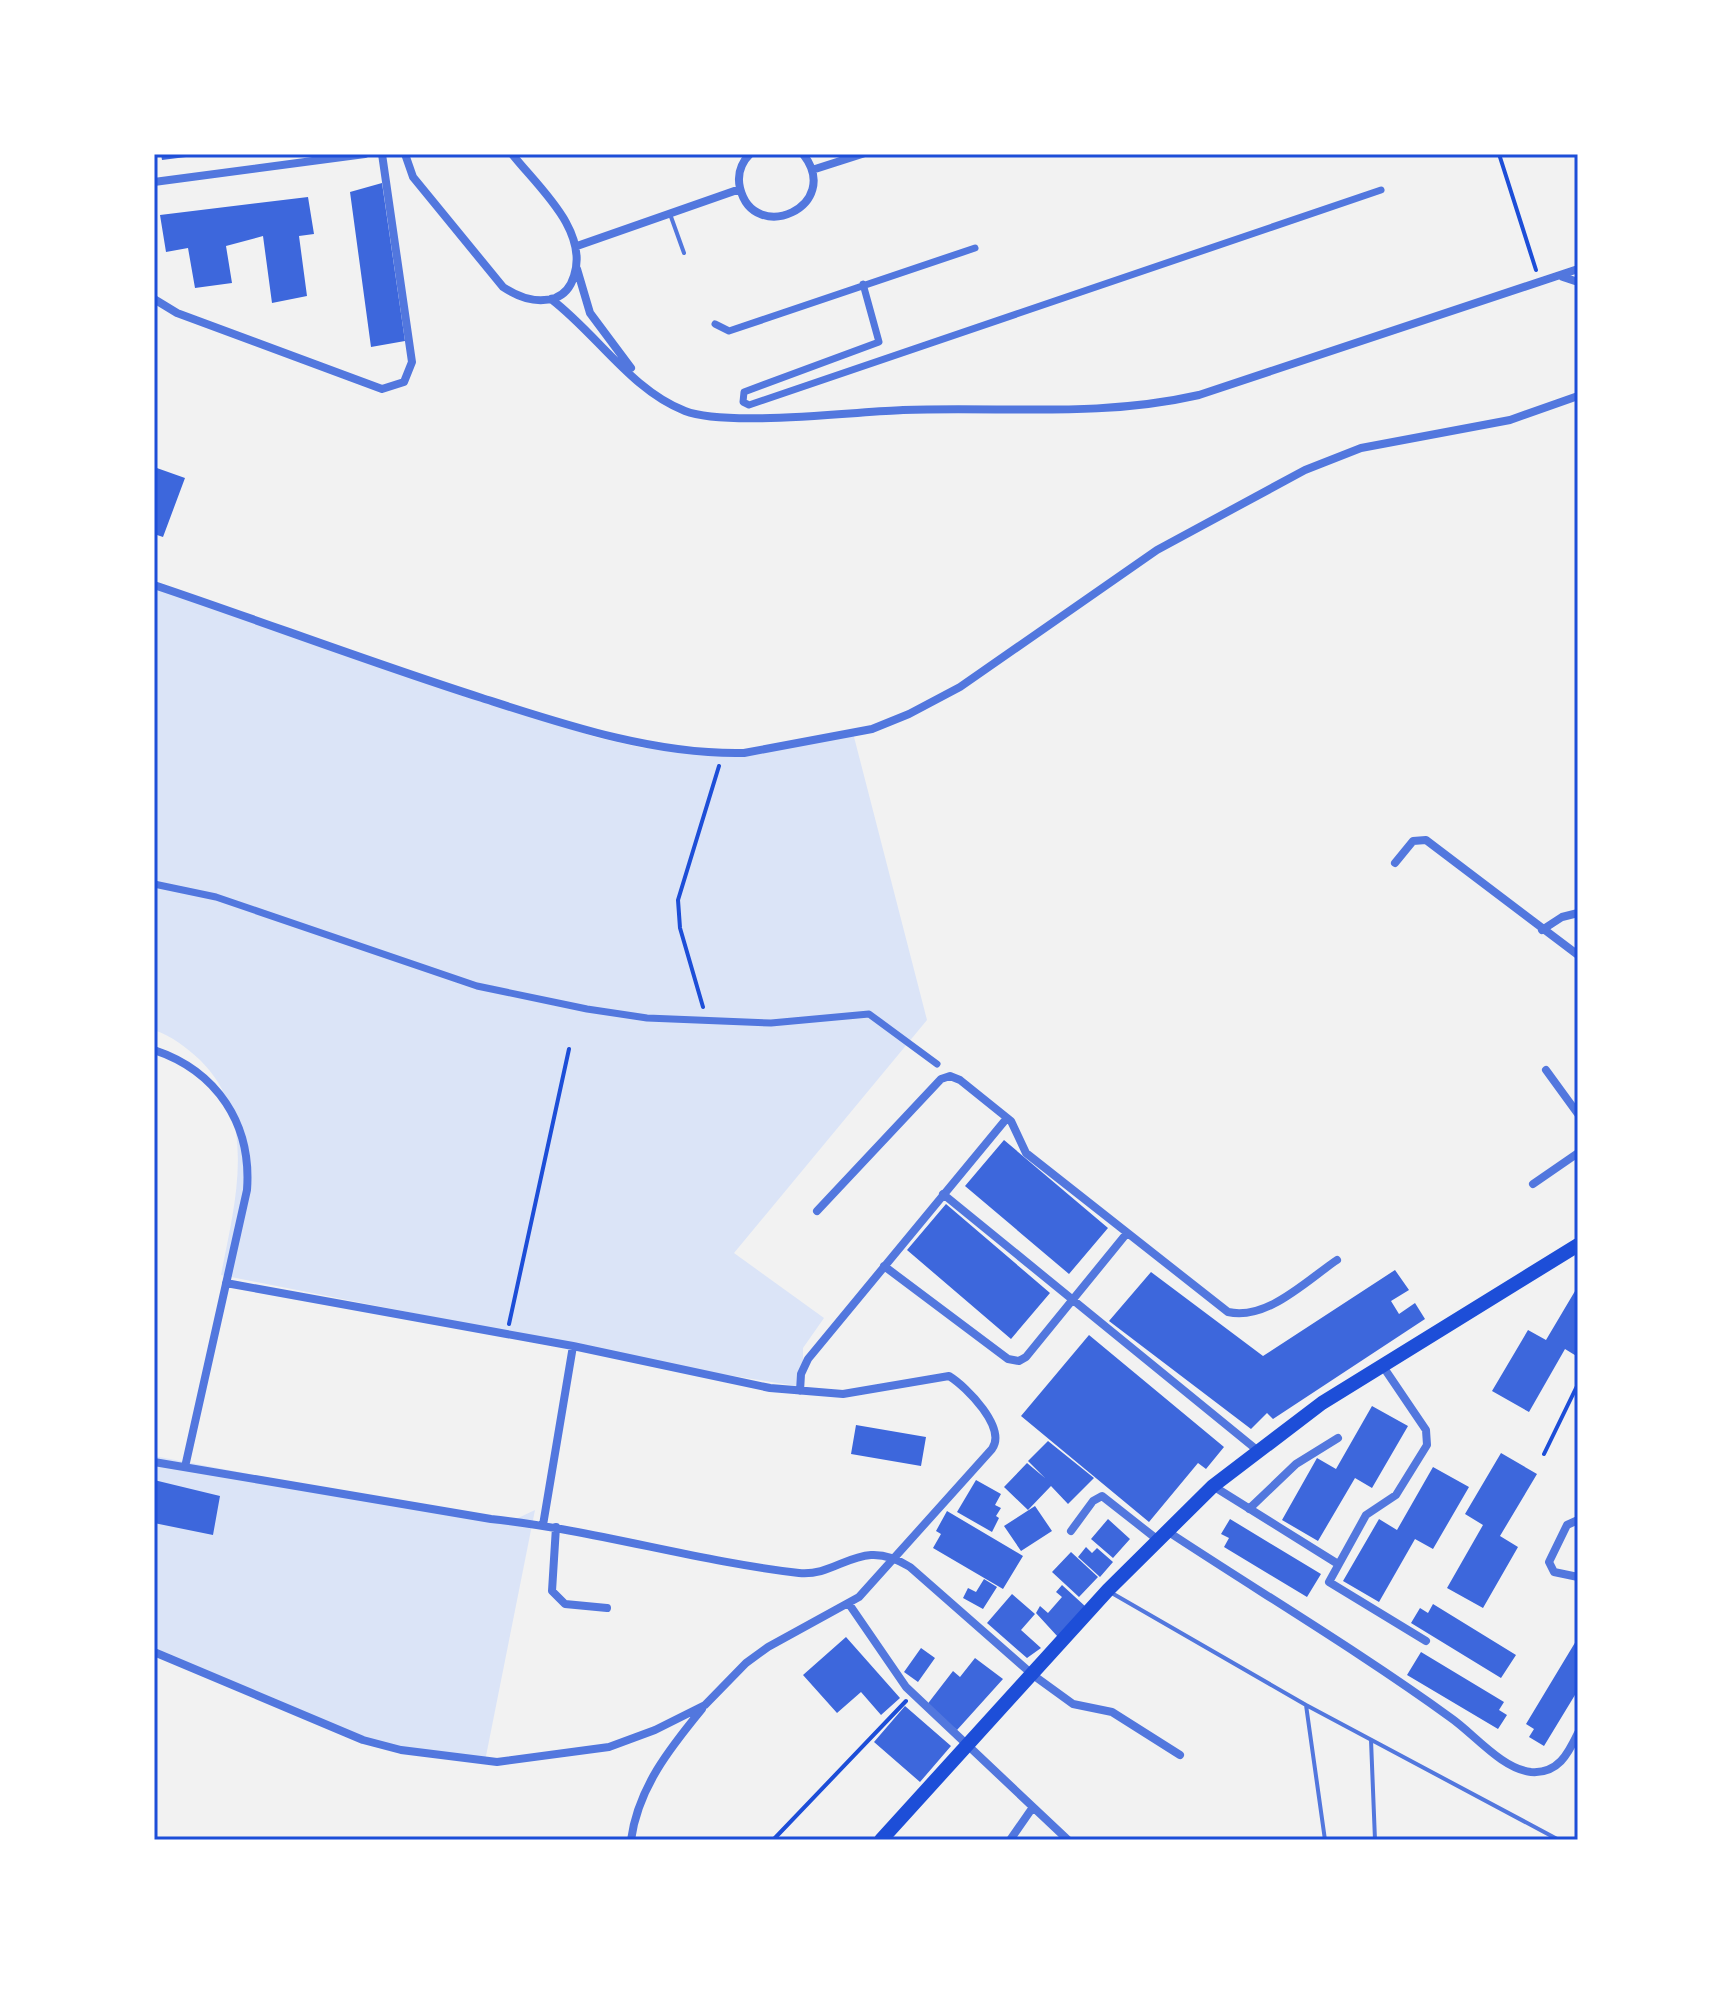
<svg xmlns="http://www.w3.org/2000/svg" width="1732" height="1994" viewBox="0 0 1732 1994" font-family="Manrope,sans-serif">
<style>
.green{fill:#dbe4f7}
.building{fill:#3d67dc}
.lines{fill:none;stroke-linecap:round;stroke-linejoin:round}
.path{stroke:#1d4ed8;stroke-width:4}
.service{stroke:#5277de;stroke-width:4}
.pedestrian{stroke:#5277de;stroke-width:7}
.minor{stroke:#5277de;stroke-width:8}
.primary{stroke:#1d4ed8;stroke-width:14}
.neatline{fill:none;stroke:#1d4ed8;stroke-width:3}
</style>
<rect width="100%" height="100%" fill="#f2f2f2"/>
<path class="green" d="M154,583L501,706L595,737L643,748L729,753L853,733L927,1020L734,1253L824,1318L803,1348V1387L721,1374L221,1275C235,1203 259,1118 200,1060C186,1047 172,1036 154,1030Z
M154,1456L402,1503L516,1519L535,1510L485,1761L381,1745L154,1655Z"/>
<path class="building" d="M161,154H194V156L162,160Z
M382,183L405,341L371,347L350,192Z
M308,197L314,234L299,236L307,296L272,303L263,236L226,246L232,283L195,288L188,248L166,252L160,215Z
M154,467L185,478L163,537L154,534Z
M1004,1140L1108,1228L1069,1274L965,1186Z
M946,1204L1050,1293L1011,1339L907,1250Z
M1395,1270L1409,1290L1391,1301L1399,1314L1415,1303L1425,1319L1273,1419L1267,1413L1251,1429L1109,1321L1151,1272L1263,1356Z
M1578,1286V1357L1565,1349L1529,1412L1492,1391L1528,1330L1546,1340Z
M1089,1335L1224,1447L1206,1469L1198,1463L1149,1522L1021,1416Z
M1372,1406L1408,1426L1372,1488L1355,1478L1318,1541L1282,1520L1317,1458L1336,1469Z
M856,1425L926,1437L921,1466L851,1454Z
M1048,1441L1094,1478L1068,1504L1051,1486L1028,1510L1004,1487L1027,1463L1045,1478L1028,1461Z
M1501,1453L1537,1474L1500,1536L1518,1547L1483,1608L1447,1588L1483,1525L1465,1514Z
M1433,1467L1469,1487L1433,1549L1415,1539L1379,1602L1343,1581L1379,1519L1397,1530Z
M154,1480L220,1496L213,1535L154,1523Z
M976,1480L1001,1494L995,1505L1001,1508L996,1516L999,1518L992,1532L957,1512Z
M1035,1506L1052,1531L1021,1551L1004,1526Z
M947,1511L1023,1556L1003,1589L933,1548L941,1534L936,1531Z
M1108,1519L1130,1539L1113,1558L1091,1539Z
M1230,1519L1321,1574L1307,1597L1224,1547L1229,1538L1221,1534Z
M1086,1547L1092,1553L1097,1548L1113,1562L1100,1577L1078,1557Z
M1071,1552L1098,1577L1079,1597L1052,1572Z
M984,1579L997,1587L983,1609L963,1598L968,1588L976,1592Z
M1062,1585L1086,1607L1058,1637L1036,1613L1040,1606L1048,1613L1062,1597L1056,1592Z
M1012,1594L1035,1614L1021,1630L1041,1648L1027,1658L987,1623Z
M1433,1604L1516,1655L1501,1678L1411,1623L1420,1608L1428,1613Z
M846,1637L900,1698L881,1715L861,1692L837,1713L803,1675Z
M1576,1641L1578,1690L1544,1746L1529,1737L1534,1729L1526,1724Z
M921,1648L935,1658L918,1682L904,1672Z
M1421,1652L1504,1702L1499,1710L1507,1715L1498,1729L1407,1675Z
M975,1658L1003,1679L957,1730L926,1706L953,1671L960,1677Z
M905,1706L951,1746L920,1782L874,1742Z"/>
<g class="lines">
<path class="path" d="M1499,154L1536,270
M703,1007L680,928L678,900L719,766
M509,1324L569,1049
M1544,1454L1578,1384
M773,1840L906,1701"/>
<path class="service" d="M670,214L684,253
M1110,1592L1306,1705L1559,1840
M1306,1705L1325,1840
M1371,1740L1375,1840"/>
<path class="pedestrian" d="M863,284L879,342L744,392L743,402L749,405L1381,190
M715,324L729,331L975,248
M154,884L216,897L477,986L587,1009L647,1018L771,1023L869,1014L937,1064"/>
<path class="minor" d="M405,154L413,177L503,287C518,297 536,304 555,298C566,294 571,286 574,276C589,230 538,187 512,154
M750,154C741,163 737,175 740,188C754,246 844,206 803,154
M812,170L862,154
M154,182L365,154
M577,246L740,189
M577,269L590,313L631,368
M1563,277L1578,282
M154,299L177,313L382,389L404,382L412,362L382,154
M551,299C597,334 631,390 685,411C726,427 852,412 903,410C1004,406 1098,418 1199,395L1578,269
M154,585C264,622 372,663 482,698C566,725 655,755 744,753L872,729L909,714L960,687L1157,550L1305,470L1361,448L1510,420L1578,396
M1395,863L1413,841L1426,840L1578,955
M1542,930L1562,917L1578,913
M154,1050C217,1071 252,1124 247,1190L185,1467
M1546,1070L1578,1114
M1533,1184L1578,1153
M943,1194L1257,1450
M817,1211L941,1079L950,1076L960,1080L1011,1121L1026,1153L1228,1312C1267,1321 1307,1280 1337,1260
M884,1266L1008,1359L1019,1361L1026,1357L1127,1233
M1382,1365L1426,1430L1427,1445L1396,1495L1366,1515L1329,1582L1426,1641
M800,1391L801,1374L808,1359L1007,1118
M154,1462L491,1519C595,1530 695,1561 799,1573C840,1577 860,1535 910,1567L1033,1675L1073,1704L1112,1712L1180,1755
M1213,1486L1338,1564
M1249,1509L1296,1464L1338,1438
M1578,1520L1567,1525L1549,1562L1554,1572L1578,1577
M543,1525L573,1346
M556,1527L552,1591L565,1604L607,1608
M1071,1531L1093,1501L1102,1496L1158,1540
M1167,1531C1261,1593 1360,1652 1451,1718C1474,1734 1502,1769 1531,1772C1558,1774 1568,1754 1578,1733
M849,1604L906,1687L1068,1840
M154,1652L363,1740L401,1750L497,1762L609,1747L655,1730L705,1705L746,1663L768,1647L859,1597L992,1449C1007,1428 967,1387 949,1376L843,1394L770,1388L573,1346L226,1283
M631,1840C638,1788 670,1748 702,1709
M1010,1840L1033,1807"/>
<path class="primary" d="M881,1840L1108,1590L1213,1486L1322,1403L1578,1245"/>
</g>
<rect width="1732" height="1994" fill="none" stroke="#ffffff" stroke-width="312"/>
<rect x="156" y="156" width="1420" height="1682" class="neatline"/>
</svg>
